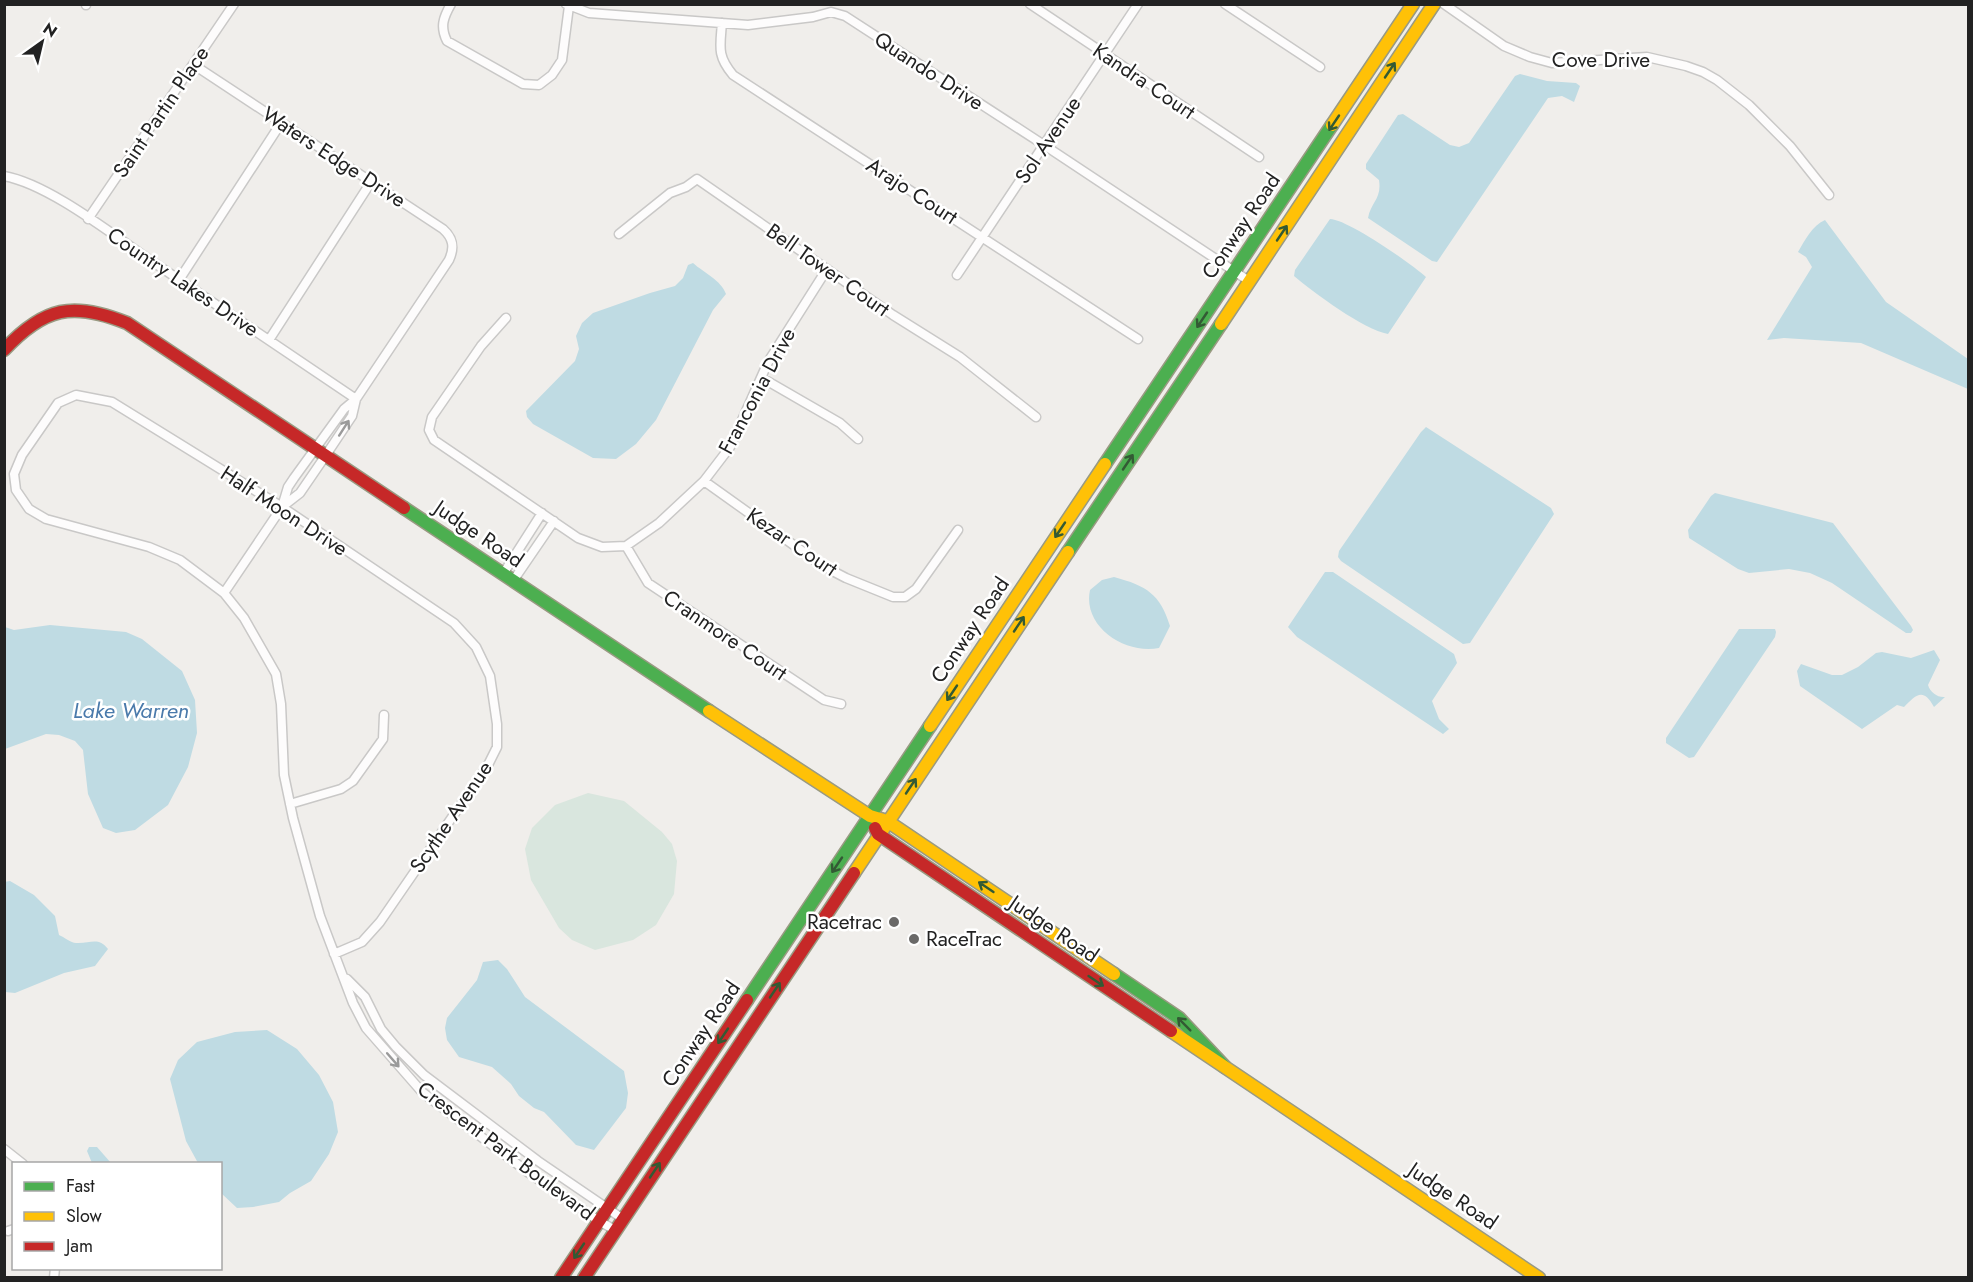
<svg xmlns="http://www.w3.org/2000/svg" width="1973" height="1282" viewBox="0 0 1973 1282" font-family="Jost,sans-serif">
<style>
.wetland{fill:#d9e6de}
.water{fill:#bfdbe3}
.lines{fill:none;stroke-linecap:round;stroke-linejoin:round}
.street-casing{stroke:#c9c8c7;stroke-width:11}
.fast-casing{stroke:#999a82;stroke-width:15}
.slow-casing{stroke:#999a82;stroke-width:15}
.jam-casing{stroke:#999a82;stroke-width:15}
.street{stroke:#fdfcfc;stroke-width:8}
.fast{stroke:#4caf50;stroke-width:12}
.slow{stroke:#ffc107;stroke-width:12}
.jam{stroke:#c62828;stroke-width:12}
.oneway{stroke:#335a34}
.oneway2{stroke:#9a9a9a}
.poi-dot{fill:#6a6968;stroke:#fff;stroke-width:2}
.labels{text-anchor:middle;stroke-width:5;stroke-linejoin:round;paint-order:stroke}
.street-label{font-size:21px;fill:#222;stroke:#fff}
.poi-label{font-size:21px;fill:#222;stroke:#fff;text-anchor:end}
.water-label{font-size:22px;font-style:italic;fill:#4a7aab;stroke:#fff}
</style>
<rect width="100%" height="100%" fill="#f0eeeb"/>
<path class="wetland" d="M588,793L624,801L662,832L672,844L677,861L674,894L656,925L633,940L595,950L572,940L559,928L531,880L525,849L532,828L555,805Z"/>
<path class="water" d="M1520,74L1547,81L1576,83L1580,86L1574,102L1562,96L1548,98L1437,262L1432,261L1368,218C1371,202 1382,199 1379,180L1366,169V164L1398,115L1403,114L1450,145L1459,147L1469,143L1515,76Z
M1330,219C1347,219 1412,264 1426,277L1388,334C1364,330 1313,292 1294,276L1295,270Z
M1825,220L1886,302L1968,359V389L1861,343L1784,338L1767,340L1812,267L1806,257L1798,252C1805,240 1812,226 1825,220Z
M693,263C704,273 721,280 726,294L713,310L656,420L636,444L616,459L593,458L533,424L527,417L526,411L575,361L579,349L576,336L582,323L593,313L650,293L675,286L683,278L688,265Z
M1426,427L1551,508L1554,514L1470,643L1463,644L1341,561L1338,557L1339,551L1421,432Z
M1715,493L1833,523L1911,626L1913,630L1911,633H1906L1832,583L1810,573L1789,569L1749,573L1738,569L1689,538L1688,530L1711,496Z
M1325,572H1333L1454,654L1457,663L1432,701L1439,719L1449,729L1443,734L1297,637L1288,627Z
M1114,577C1147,586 1160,594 1170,626L1159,648C1126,655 1082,627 1090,590L1102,580Z
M50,625L126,632L142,639L182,671L195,700L197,733L188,767L168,805L135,830L116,833L103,828L88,794L83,750L75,741L59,735L46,734L5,749V627L14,630Z
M1739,629H1775L1776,632L1775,637L1694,757L1689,758L1666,743V738Z
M1934,650L1940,660L1928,685C1930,692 1938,698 1945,697L1934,707C1923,687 1916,695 1904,707L1897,705L1862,729L1800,686L1797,671L1801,664L1832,675H1842L1858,667L1876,653L1882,652L1911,658Z
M10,881L34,895L55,916L59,935C64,937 71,943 76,943C90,944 98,936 108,949L95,966L64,973L15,993L5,992L4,882Z
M498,960L507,969L525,997L624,1071L628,1093L626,1108L594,1150L576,1145L544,1112L534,1108L519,1096L511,1084L492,1067L459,1057L447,1040L445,1028L447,1018L477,980L483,962Z
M267,1030L297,1049L319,1075L333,1102L338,1132L329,1154L311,1181L290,1193L279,1202L253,1207L237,1208L221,1193L220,1164L198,1163L186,1141L170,1079L178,1060L197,1042L235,1032Z
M89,1147H97L111,1163H92L87,1151Z"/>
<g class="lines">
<g class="street-casing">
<path id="street" d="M86,4V5
M451,4C443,18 440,27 447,41L523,84L539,85L552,75L562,60L569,6
M566,4L589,13L748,25L813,17L831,12L845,16L1044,145L1249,281
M1030,4L1259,157
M1225,4L1320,67
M1444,4L1504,46L1530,57L1552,63L1647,57L1686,66L1703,72L1717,80L1749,105L1790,146L1829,195
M722,23C720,47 717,56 733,75L1138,339
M194,65L443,229C453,238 455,247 449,260L356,399L344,409L294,478L288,487L282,507
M4,176C48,184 109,232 147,258C216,305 286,352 356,399
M88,219L234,4
M619,234L670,193L686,187L697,179L893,315L960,357L1036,417
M957,275L1138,4
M179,280L281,123
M506,318L481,346L432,417L429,430L434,440L578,538L602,547L626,546L659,523L704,481L730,447L768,362L827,269
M269,340L371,182
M762,378L840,423L858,439
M704,481L823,566L846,578L893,597H905L916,589L958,530
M626,546L648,583L824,700L841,704
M503,574L542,513
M513,581L554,521
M224,593L282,507L300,493L326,455L352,416L356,399
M290,804L341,789L353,781L383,739L384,715
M334,954L362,942L380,922L488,765L497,747V724L490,676L476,647L454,623L282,507L112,402L76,395L58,403L22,455L14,474L16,490L29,509L46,519L149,547L180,560L224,593L244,618L276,674L281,704L284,775L293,818L320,916L353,1003L366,1028L422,1092L529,1173L599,1221L615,1230
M347,979L365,997L381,1029L396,1047L424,1075L538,1161L623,1219
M4,1149L23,1164
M8,1231L14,1229
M54,1278L55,1268"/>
</g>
<g class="fast-casing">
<path id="fast" d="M1105,464L1332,125
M404,508L709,711
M1068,552L1221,324
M1114,974L1179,1018L1225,1067
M747,1000L930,726"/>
</g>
<g class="slow-casing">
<path id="slow" d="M1332,125L1413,4
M1221,324L1434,4
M709,711L870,816L887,821L1114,974
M930,726L1105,464
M854,873L1068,552
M1171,1031L1539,1278"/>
</g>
<g class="jam-casing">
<path id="jam" d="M4,350C44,307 73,301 127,323L404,508
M875,828L878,834L1171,1031
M561,1278L747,1000
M584,1278L854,873"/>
</g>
<use href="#street" class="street"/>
<use href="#fast" class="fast"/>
<use href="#slow" class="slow"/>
<use href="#jam" class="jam"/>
</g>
<defs><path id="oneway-shaft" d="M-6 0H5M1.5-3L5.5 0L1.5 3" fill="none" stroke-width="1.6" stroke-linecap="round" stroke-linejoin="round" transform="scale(1.5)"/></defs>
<g class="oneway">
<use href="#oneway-shaft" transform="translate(1390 70) rotate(-56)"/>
<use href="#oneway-shaft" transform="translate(1334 123) rotate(124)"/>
<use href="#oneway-shaft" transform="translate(1282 233) rotate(-56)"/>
<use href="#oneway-shaft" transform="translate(1202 320) rotate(124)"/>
<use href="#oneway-shaft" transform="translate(1128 462) rotate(-56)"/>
<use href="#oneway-shaft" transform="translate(1060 530) rotate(124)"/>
<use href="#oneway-shaft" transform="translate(1019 624) rotate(-56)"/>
<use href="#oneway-shaft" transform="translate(952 693) rotate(124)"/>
<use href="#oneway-shaft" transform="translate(911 786) rotate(-56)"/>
<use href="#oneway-shaft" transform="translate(837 865) rotate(124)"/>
<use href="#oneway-shaft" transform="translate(986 887) rotate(-146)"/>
<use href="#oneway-shaft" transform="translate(1096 981) rotate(34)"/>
<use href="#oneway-shaft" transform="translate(775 990) rotate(-56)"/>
<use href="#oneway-shaft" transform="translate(1184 1024) rotate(-135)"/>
<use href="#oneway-shaft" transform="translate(723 1036) rotate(124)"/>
<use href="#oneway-shaft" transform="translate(655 1170) rotate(-56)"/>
<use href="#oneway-shaft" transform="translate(579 1251) rotate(124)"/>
</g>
<g class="oneway2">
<use href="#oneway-shaft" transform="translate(344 428) rotate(-57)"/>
<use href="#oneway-shaft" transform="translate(393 1060) rotate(49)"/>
</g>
<g class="poi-dot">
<circle cx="894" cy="922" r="6"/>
<circle cx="914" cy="939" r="6"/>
</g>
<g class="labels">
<g class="street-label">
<text x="1601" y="67">Cove Drive</text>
<text transform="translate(929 71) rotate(33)" y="7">Quando Drive</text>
<text transform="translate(1144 81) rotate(34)" y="7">Kandra Court</text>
<text transform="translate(161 112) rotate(-56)" y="7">Saint Partin Place</text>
<text transform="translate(1048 140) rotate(-56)" y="7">Sol Avenue</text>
<text transform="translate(334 157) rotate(33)" y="7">Waters Edge Drive</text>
<text transform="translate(912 191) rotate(33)" y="7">Arajo Court</text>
<text transform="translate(1241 226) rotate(-56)" y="7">Conway Road</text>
<text transform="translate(828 270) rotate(35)" y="7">Bell Tower Court</text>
<text transform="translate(183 282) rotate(34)" y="7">Country Lakes Drive</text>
<text transform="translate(757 391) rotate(-62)" y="7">Franconia Drive</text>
<text transform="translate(284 511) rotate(33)" y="7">Half Moon Drive</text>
<text transform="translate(479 534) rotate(34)" y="7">Judge Road</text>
<text transform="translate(792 542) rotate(34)" y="7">Kezar Court</text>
<text transform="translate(970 630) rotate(-56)" y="7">Conway Road</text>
<text transform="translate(725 635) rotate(34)" y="7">Cranmore Court</text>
<text transform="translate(451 817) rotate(-56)" y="7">Scythe Avenue</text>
<text transform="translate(1054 929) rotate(34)" y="7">Judge Road</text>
<text transform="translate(701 1034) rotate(-56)" y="7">Conway Road</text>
<text transform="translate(506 1151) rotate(37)" y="7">Crescent Park Boulevard</text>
<text transform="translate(1453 1196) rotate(34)" y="7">Judge Road</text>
</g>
<g class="poi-label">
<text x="882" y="929">Racetrac</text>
<text x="926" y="946" text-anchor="start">RaceTrac</text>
</g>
<g class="water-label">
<text x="131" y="718">Lake Warren</text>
</g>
</g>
<rect width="1973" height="1282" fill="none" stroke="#222222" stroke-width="12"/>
<rect x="12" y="1162" width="210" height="108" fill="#ffffff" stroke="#a7a7a7" stroke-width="1.5"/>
<rect x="24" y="1182" width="30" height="9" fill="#4caf50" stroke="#a7a7a7" stroke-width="1.5"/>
<text x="66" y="1192" font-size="18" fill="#222222">Fast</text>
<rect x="24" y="1212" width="30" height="9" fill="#ffc107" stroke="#a7a7a7" stroke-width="1.5"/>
<text x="66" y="1222" font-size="18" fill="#222222">Slow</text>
<rect x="24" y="1242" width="30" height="9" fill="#c62828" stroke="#a7a7a7" stroke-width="1.5"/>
<text x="66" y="1252" font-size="18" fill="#222222">Jam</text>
<g transform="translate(42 42) rotate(34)" stroke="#ffffff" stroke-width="4.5" paint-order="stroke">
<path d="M0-4.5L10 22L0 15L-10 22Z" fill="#222222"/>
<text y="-9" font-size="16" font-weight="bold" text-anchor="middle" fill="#222222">N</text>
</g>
</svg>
